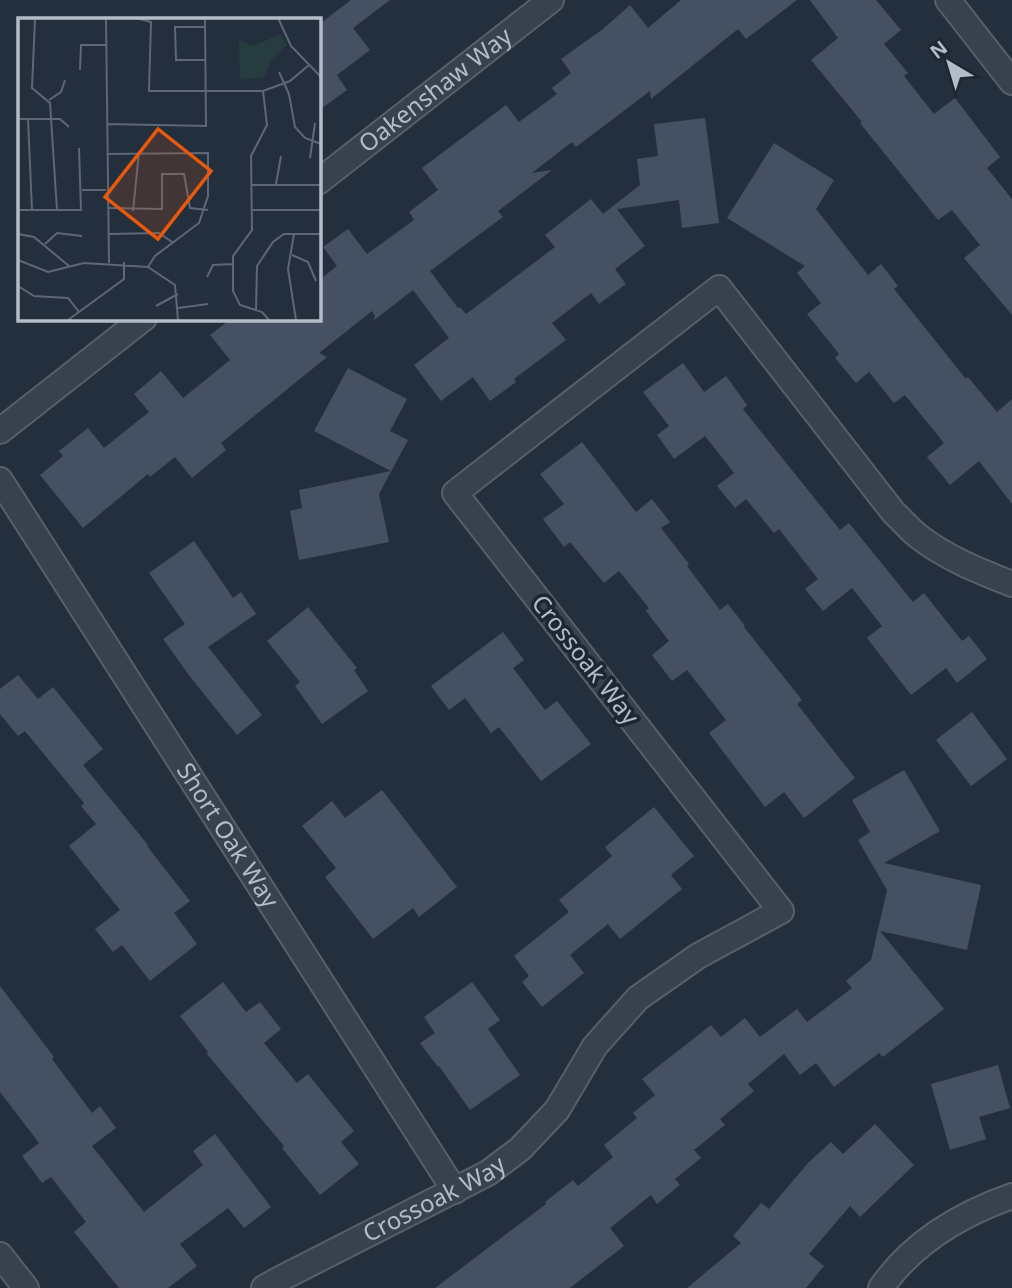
<svg xmlns="http://www.w3.org/2000/svg" width="1012" height="1288" viewBox="0 0 1012 1288" font-family="'Noto Sans',sans-serif">
<style>
.building{fill:#455162}
.lines{fill:none;stroke-linecap:round;stroke-linejoin:round}
.minor-casing{stroke:#565f6c;stroke-width:28}
.minor{stroke:#38414e;stroke-width:24}
.labels{text-anchor:middle;stroke-width:7;stroke-linejoin:round;paint-order:stroke}
.street-label{font-size:24px;fill:#b4bcc9;stroke:#1d2633}
.inset-road{fill:none;stroke:#5e6776;stroke-width:2}
.view{fill:#e8590c;fill-opacity:0.15;stroke:#e8590c;stroke-width:3.5}
.inset-edge{fill:none;stroke:#b4bcc9;stroke-width:3.5}
</style>
<rect width="100%" height="100%" fill="#242f3e"/>
<path class="building" d="M351,0H390L353,28L370,50L337,75L347,90L318,111V25Z
M681,0H797L746,39L738,29L651,99L650,91L576,147L572,142L532,173L552,170L498,211L503,217L430,271L458,308L460,307L466,314L555,247L545,235L591,199L603,214L640,185L637,159L658,156L654,124L705,118L719,223L682,228L679,200L617,209L645,246L615,269L626,284L599,304L591,293L552,323L566,340L514,379L516,382L490,401L473,377L441,401L414,365L449,338L413,290L373,321L375,316L372,311L319,353L327,357L221,443L226,450L192,478L175,457L150,477L148,474L83,528L40,475L63,456L59,451L88,428L104,448L149,412L134,394L161,371L183,398L230,360L210,335L232,318H318V281L337,266L323,247L348,229L367,254L414,220L409,212L438,190L422,168L506,105L519,122L557,94L552,88L571,73L561,59L603,29L630,5L648,28Z
M810,0H876L901,30L884,44L908,73L904,76L934,114L955,98L1000,157L987,168L1012,199V315L964,258L980,245L952,210L938,220L860,123L862,122L811,60L838,38Z
M774,143L834,180L816,209L868,275L881,264L898,286L894,289L966,379L968,377L997,412L1012,399V504L979,461L950,485L927,457L944,443L905,395L894,403L869,372L856,383L835,358L839,354L807,314L821,303L797,273L805,266L727,218Z
M683,363L704,392L726,376L747,405L743,409L840,530L849,523L913,602L924,593L962,641L969,636L987,659L957,683L946,668L911,695L867,638L882,626L852,588L823,611L805,589L818,579L779,529L774,533L746,499L735,508L717,486L734,473L705,436L674,459L657,435L669,426L643,392Z
M348,368L407,399L390,431L408,440L379,494L389,542L299,560L290,511L302,508L299,490L391,471L314,431Z
M582,442L636,512L652,499L670,522L661,528L689,564L687,566L720,610L728,604L745,626L744,627L802,700L797,704L855,778L804,818L784,792L765,807L709,733L726,720L687,670L672,681L652,655L669,641L646,611L649,608L619,571L604,583L570,542L564,547L543,519L564,504L540,474Z
M194,541L233,598L241,592L256,614L208,647L262,715L237,735L191,678L163,639L185,624L149,573Z
M308,607L357,668L354,670L368,691L322,724L295,686L300,682L267,641Z
M503,632L524,660L513,668L545,710L557,701L591,744L541,781L499,727L491,733L465,698L449,710L431,686Z
M18,675L38,699L53,687L103,749L83,765L148,845L147,846L190,901L174,913L197,944L150,981L122,945L113,952L95,929L120,910L69,846L96,824L81,806L84,803L25,731L18,736L0,714V689Z
M972,712L1007,759L971,786L936,740Z
M904,770L940,831L884,863L981,885L967,950L880,931L944,1009L883,1057L879,1053L834,1087L816,1063L800,1075L784,1054L748,1084L754,1091L720,1119L725,1125L694,1150L701,1158L675,1179L680,1185L657,1204L651,1195L610,1228L624,1246L570,1288H435L546,1204L545,1202L573,1180L578,1186L613,1157L604,1145L637,1118L633,1113L655,1095L642,1079L711,1025L721,1037L745,1018L760,1037L797,1009L807,1022L852,988L846,981L871,960L887,890L858,840L870,832L852,800Z
M382,790L457,887L419,917L413,908L373,939L325,877L336,868L302,826L332,801L345,818Z
M654,807L694,856L671,875L682,889L620,939L608,924L570,955L584,973L542,1007L522,982L529,976L514,956L569,912L559,900L612,856L605,847Z
M223,982L246,1012L260,1002L281,1029L264,1043L297,1083L308,1074L354,1131L341,1142L359,1164L320,1195L282,1148L284,1146L206,1053L208,1052L180,1016Z
M472,982L500,1020L488,1029L520,1075L470,1110L439,1066L438,1067L420,1043L435,1033L424,1017Z
M0,986L54,1057L52,1059L92,1113L100,1106L116,1128L92,1146L144,1212L203,1165L193,1151L215,1134L271,1207L244,1228L228,1208L180,1244L197,1266L168,1288H119L74,1232L86,1222L51,1177L42,1183L22,1156L39,1143L0,1092Z
M998,1065L1010,1108L979,1117L986,1139L950,1150L931,1084Z
M875,1124L914,1165L860,1217L850,1206L809,1254L824,1266L806,1288H687L741,1243L733,1236L761,1203L769,1209L809,1162L831,1142L843,1154Z"/>
<g class="lines">
<g class="minor-casing">
<g id="minor">
<path d="M948,0L1012,82"/>
<path id="s1" d="M318,182L551,0"/>
<path d="M0,431L144,318"/>
<path id="s2" d="M0,480L455,1191"/>
<path d="M0,1255L26,1288"/>
<path id="s3" d="M264,1288L278,1280L488,1173L520,1149L557,1110L595,1046L638,998L698,956L781,911L455,493L719,288L894,513C902,520 909,529 918,536C946,558 979,571 1012,584"/>
<path d="M881,1288C912,1243 961,1214 1012,1196"/>
</g>
</g>
<use href="#minor" class="minor"/>
</g>
<g class="labels">
<g class="street-label">
<text dy="8" stroke="none"><textPath href="#s1" startOffset="149">Oakenshaw Way</textPath></text>
<text transform="translate(585 660) rotate(52)" y="8">Crossoak Way</text>
<text dy="8" stroke="none"><textPath href="#s2" startOffset="422">Short Oak Way</textPath></text>
<text dy="8" stroke="none"><textPath href="#s3" startOffset="192">Crossoak Way</textPath></text>
</g>
</g>
<g transform="translate(18 18)">
<rect width="303" height="303" fill="#242f3e"/>
<path d="M263,16L269,27L252,43L247,59L222,62L221,22L235,28Z" fill="#263c3f"/>
<path class="inset-road" d="M17,0L14,70L32,85L39,192M88,0L91,245M118,0L133,4L131,73H245L272,63L291,47M260,0L273,28L303,59M187,9H157L158,42H187M62,52L63,27H88M261,54L271,76L277,109L287,120L303,126M245,73L249,107L233,138L234,212L215,238V273L222,287L244,294L251,302M31,82L43,74L47,62M0,101H42L51,109M10,101L14,192M89,106L188,108L187,0M89,136L190,135V178L181,205L137,238L130,249M292,140L297,105M258,166L263,138M233,167H303M64,172H88M89,190L144,191V156H166L172,190L190,192M0,192H63L61,130M234,192H303M115,193L121,134M0,216L16,219L51,248M90,216L141,215L154,224M276,216L270,251L278,302M27,226L39,215L64,218M274,237L290,244L298,263M0,242L30,254L66,245L130,249L157,267L160,302M189,259L195,247L215,246M0,268L16,278L50,280L61,294M138,288L160,276M160,290L190,286M238,292L239,248L255,224L266,216H303M50,302L106,261V244"/>
<path class="view" d="M140,111L193,153L140,221L87,179Z"/>
<rect width="303" height="303" class="inset-edge"/>
</g>
<g transform="translate(949 63) rotate(322)" stroke="#1d2633" stroke-width="5" paint-order="stroke">
<path d="M0-5L12 26L0 18L-12 26Z" fill="#b4bcc9"/>
<text y="-10" font-size="19" font-weight="bold" text-anchor="middle" fill="#b4bcc9">N</text>
</g>
</svg>
